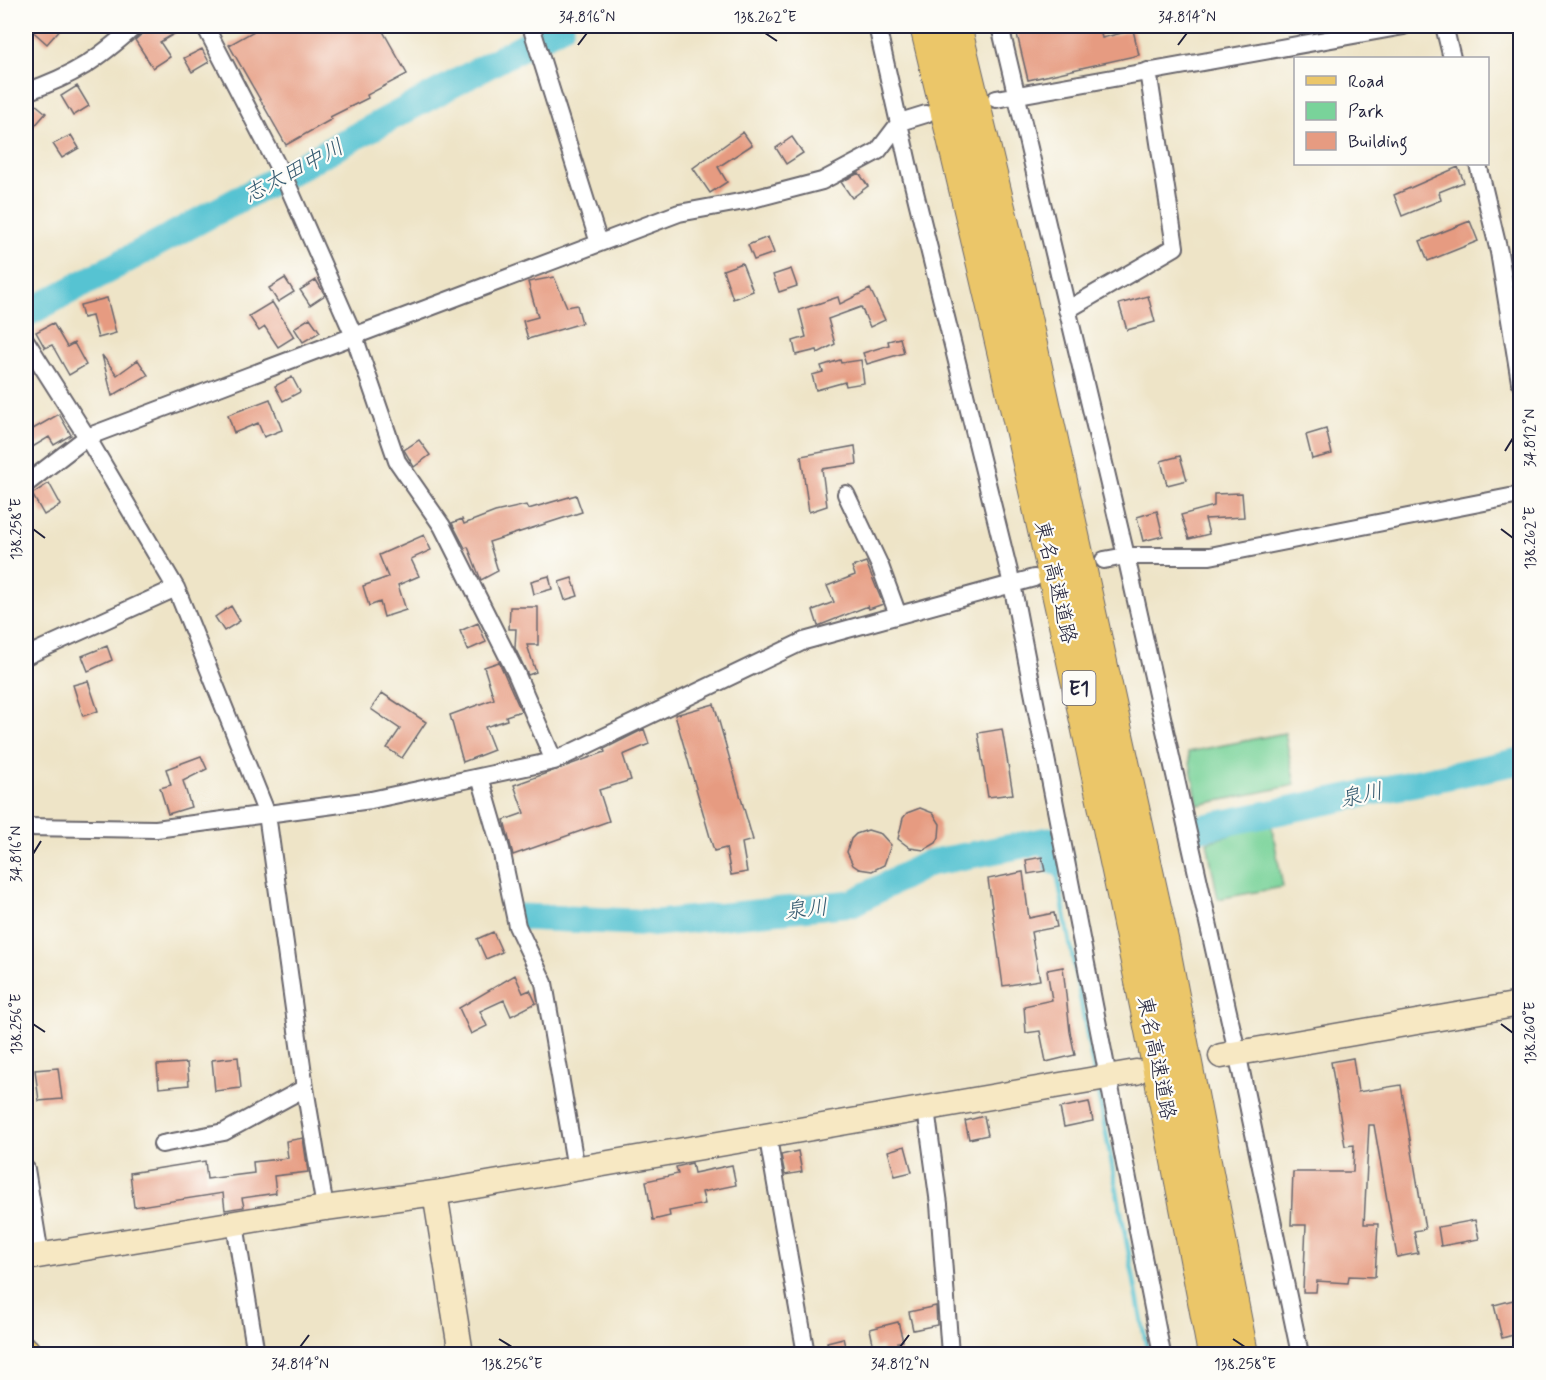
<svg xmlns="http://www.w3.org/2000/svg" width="1546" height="1380" viewBox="0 0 1546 1380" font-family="Mynerve,'Klee One',sans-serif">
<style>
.green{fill:#79d39a;stroke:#4e7a6a;stroke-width:1.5}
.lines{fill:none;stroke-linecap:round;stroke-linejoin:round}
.stream{stroke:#57c3d2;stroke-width:4.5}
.river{stroke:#57c3d2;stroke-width:27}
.building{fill:#e69b81}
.street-casing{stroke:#69666c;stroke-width:20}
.secondary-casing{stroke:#69666c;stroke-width:27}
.primary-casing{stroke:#69666c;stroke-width:30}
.highway-casing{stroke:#69666c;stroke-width:34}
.street{stroke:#fff;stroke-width:16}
.secondary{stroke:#f7e8c3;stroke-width:24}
.primary{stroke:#ebc669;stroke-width:27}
.highway{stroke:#ebc669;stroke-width:32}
.ticks{fill:none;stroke:#22223b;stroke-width:2}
.labels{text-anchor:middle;stroke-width:4.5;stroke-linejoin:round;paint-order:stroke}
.shield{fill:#fdfcf7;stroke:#646373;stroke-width:1.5}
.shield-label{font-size:20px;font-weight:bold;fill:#22223b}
.street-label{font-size:21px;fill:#22223b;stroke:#fdfcf7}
.water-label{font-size:22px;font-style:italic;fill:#355a70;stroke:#fdfcf7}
.neatline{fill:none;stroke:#22223b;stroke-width:2}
.ticks-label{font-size:15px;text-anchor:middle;fill:#22223b}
</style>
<rect width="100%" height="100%" fill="#fdfcf7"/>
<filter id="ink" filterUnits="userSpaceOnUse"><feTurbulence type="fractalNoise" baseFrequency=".0167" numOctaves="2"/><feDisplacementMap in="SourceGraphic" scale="12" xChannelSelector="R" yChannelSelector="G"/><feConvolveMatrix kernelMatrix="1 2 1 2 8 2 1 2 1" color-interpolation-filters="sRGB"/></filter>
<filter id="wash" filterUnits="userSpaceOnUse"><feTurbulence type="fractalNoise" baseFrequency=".008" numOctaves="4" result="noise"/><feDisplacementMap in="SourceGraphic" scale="24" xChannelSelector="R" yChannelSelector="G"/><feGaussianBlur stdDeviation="1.35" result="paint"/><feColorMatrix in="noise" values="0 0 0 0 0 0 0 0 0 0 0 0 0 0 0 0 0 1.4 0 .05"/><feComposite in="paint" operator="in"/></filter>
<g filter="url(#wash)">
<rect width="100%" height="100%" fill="#eee4c7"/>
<path class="green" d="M1285,733L1295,785L1198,805L1188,752Z
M1271,823L1283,887L1218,899L1207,842Z"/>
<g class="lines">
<path class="stream" d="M1055,862L1094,1072
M1097,1086L1148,1354
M1107,1354L1147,1350"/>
<path class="river" d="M26,314L561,26
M1201,828L1520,761
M522,917L656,923L852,903L929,863L1049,840L1055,862L1061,861"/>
</g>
<g id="blocks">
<path class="building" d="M27,26H63L47,44Z
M151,26H188L160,42L170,57L153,68L135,40Z
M263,26H380L407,74L367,95L368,98L330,117L332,119L286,145L229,45Z
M1015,26H1099L1102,38L1133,30L1139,55L1028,80Z
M202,49L209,62L192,72L184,58Z
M77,86L89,106L73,116L61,96Z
M34,103L46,113L33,128L26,122V112Z
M743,132L752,145L718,167L727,182L710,193L693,168Z
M71,135L79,148L62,158L53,144Z
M792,137L803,153L786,164L776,148Z
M1458,167L1464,182L1439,192L1441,200L1402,216L1394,195Z
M859,173L868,186L852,198L841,182Z
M1470,221L1478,241L1428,261L1420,241Z
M768,237L774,253L754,260L748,245Z
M742,263L753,291L733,299L723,270Z
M791,269L797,286L779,292L773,275Z
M554,277L567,307L577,305L582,323L528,339L523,321L538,317L528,282Z
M285,278L294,292L278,302L269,288Z
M316,280L325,295L310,305L300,290Z
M870,289L885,320L870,327L861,307L828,319L835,344L818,353L817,350L796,355L793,341L806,337L799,310L838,297L840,304Z
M1148,296L1155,322L1127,330L1119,304Z
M107,298L116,333L98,338L92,316L83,318L80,305Z
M272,302L294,337L278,347L265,327L259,331L249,316Z
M310,318L320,332L303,342L294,328Z
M53,323L67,347L74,343L86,365L69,375L52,345L45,348L36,332Z
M900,338L904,353L867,364L863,353L889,345L888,341Z
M102,355L117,375L138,360L148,375L112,396Z
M840,360L841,363L861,360L864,383L846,386L845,382L816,390L812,375L823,372L821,366Z
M292,377L300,392L283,401L275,386Z
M270,399L282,430L264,437L258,423L234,433L228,415Z
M59,414L71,435L54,445L49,437L26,451V433Z
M1326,429L1332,454L1312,459L1306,435Z
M419,440L430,455L414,467L404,450Z
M855,446L857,464L822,469L827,506L809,512L801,456Z
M1180,456L1187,480L1167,485L1161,461Z
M49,483L61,505L44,515L32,494Z
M1242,493L1244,517L1205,519L1209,534L1189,539L1181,515L1214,506V494Z
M576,495L582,512L489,542L498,571L481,580L468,547L465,548L452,523L462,519L464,524L495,512L526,505L528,509Z
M1157,511L1163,536L1143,541L1137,517Z
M424,535L431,550L411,559L419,576L398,585L406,610L384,617L380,602L369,606L363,586L388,577L379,555Z
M866,562L883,604L869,609L868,606L818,626L813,610L834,602L827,586L855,575L852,567Z
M549,576L552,589L534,594L531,581Z
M572,578L578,596L565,600L559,582Z
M231,606L240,621L224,631L215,617Z
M510,607H538V645H527L536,672L528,675L515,648L516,629H509Z
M478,623L486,642L468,650L460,631Z
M107,646L112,660L88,671L82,656Z
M499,662L521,711L506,716L507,720L485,727L494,750L463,762L450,715L494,699L484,667Z
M88,681L98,711L83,716L73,685Z
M382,693L426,722L402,758L387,748L400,729L371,709Z
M714,704L753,840L742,843L747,872L731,875L726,848L714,851L675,715Z
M644,729L649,744L623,755L631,780L599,790L609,821L513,855L504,820L524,813L514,785L605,752L604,749Z
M1002,729L1013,794L988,797L978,733Z
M201,756L207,769L183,781L191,807L168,814L160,788L171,785L166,769Z
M920,808L933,813L940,824L939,837L936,843L924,850L910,848L898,839L903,818L907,813Z
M868,830L881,834L891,845L884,865L872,871L859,869L853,865L847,852L851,839L856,834Z
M1042,857L1045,871L1028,874L1026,860Z
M1023,872L1029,918L1054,913L1057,927L1031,932L1040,980L1003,986L988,879Z
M493,932L502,952L486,959L477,939Z
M1063,967L1070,1032L1075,1055L1046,1062L1040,1031L1026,1033L1024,1006L1052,1000L1047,970Z
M515,975L523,993L530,990L536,1003L511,1016L504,1000L480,1011L487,1026L471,1034L459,1008Z
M238,1057L241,1088L215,1091L212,1060Z
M1353,1058L1358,1092L1401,1085L1425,1229L1414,1231L1418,1253L1397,1257L1374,1125H1369L1364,1224H1378L1375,1277L1349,1276L1348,1283L1317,1281L1316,1292H1303L1306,1225H1291L1293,1172H1353L1354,1145L1345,1146L1331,1062Z
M187,1063L189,1085L159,1088L157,1065Z
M58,1068L62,1099L39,1101L35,1070Z
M1089,1102L1093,1121L1064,1127L1060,1108Z
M984,1116L988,1135L969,1139L965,1121Z
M303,1138L308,1172L274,1176L276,1193L242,1198L244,1207L225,1210L223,1193L134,1207L130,1173L205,1161L207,1179L254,1173L253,1162L288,1158L286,1141Z
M905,1146L912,1172L895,1176L888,1151Z
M798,1151L802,1172L785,1175L781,1155Z
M692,1163L694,1173L732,1165L736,1185L702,1192L705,1204L669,1211L670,1216L653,1220L646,1181L678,1174L676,1167Z
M1475,1220L1479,1239L1441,1246L1438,1227Z
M1521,1298V1333L1502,1338L1494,1305Z
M936,1306L937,1325L913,1330L909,1312Z
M898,1322L903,1341L898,1342L901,1354H883L882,1346L874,1348L870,1329Z
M843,1338L847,1354H830L827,1342Z"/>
</g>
</g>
<g filter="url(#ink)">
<use href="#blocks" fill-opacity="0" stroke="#69666c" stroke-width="1.5"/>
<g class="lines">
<g class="street-casing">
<path id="street" d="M205,26L288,186L354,336L397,461L442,526L516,673L554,761
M531,26L599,243
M877,26L910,172L1012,584L1162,1354
M1000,26L1126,556L1237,1052L1300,1354
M1444,26L1452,58
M26,92C75,75 97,60 135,26
M996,99L1404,26
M1478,164L1499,252L1520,382
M1067,310L1175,247L1148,71
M26,341L87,437L176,588L267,814L305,1088L325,1208
M26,484L87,437L679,213L745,201L822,181L878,151L900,122L926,114
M846,494L880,566L898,615
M1104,560L1126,556H1210L1520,495
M26,656L176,588
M480,777L501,849L517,926L544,983L576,1169
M26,827L156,829L371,800L554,761L804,641L1034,578
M926,1109L939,1204L950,1354
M767,1133L806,1354
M162,1144L224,1132L305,1088
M26,1169L40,1255
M235,1224L256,1354"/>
</g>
<g class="secondary-casing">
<path id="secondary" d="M1221,1056L1520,1004
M435,1193L461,1354
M26,1258L325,1208L435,1193L1136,1072"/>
</g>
<g class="primary-casing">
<path id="primary" d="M26,1351V1354"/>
</g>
<g class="highway-casing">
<path id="highway" d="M926,26C1033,466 1131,909 1214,1354
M955,26L1018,286L1163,944L1242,1354"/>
</g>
<use href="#street" class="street"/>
<use href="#secondary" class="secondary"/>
<use href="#primary" class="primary"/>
<use href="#highway" class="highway"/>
</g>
</g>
<path class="ticks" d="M765,33L777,41M578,45L587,33M1178,45L1187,33M1505,451L1513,438M33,529L45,538M1501,529L1513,538M33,854L41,841M33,1024L45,1032M1501,1024L1513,1033M499,1339L512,1347M1233,1339L1245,1347M300,1347L309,1335M900,1347L909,1335"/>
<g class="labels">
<rect class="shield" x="1062.5" y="671" width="33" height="34" rx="4.5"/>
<g class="shield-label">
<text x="1079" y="695">E1</text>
</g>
<g class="street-label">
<text transform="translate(1056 582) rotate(77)" y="7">東名高速道路</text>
<text transform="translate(1157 1058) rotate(79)" y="7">東名高速道路</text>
</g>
<g class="water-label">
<text transform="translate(293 170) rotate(-28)" y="8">志太田中川</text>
<text transform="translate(1361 794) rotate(-12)" y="8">泉川</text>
<text transform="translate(806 908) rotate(-6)" y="8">泉川</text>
</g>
</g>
<rect width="1546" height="1380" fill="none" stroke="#fdfcf7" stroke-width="66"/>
<rect x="1294" y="57" width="195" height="108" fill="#fdfcf7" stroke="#a5a5ac" stroke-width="1.5"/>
<rect x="1306" y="76" width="30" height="9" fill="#ebc669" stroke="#a5a5ac" stroke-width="1.5"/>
<text x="1348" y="87" font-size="18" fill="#22223b">Road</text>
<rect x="1306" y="102" width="30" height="18" fill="#79d39a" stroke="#a5a5ac" stroke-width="1.5"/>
<text x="1348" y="117" font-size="18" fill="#22223b">Park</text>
<rect x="1306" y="132" width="30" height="18" fill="#e69b81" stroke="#a5a5ac" stroke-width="1.5"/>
<text x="1348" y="147" font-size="18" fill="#22223b">Building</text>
<rect x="33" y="33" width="1480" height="1314" class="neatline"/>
<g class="ticks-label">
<text x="587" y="22">34.816°N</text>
<text x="765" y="22">138.262°E</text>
<text x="1187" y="22">34.814°N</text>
<text transform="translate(1530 438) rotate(-90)" y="5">34.812°N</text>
<text transform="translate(16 529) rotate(-90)" y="5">138.258°E</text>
<text transform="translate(1530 538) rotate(-90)" y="5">138.262°E</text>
<text transform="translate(16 854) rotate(-90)" y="5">34.816°N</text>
<text transform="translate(16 1024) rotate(-90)" y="5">138.256°E</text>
<text transform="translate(1530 1033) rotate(-90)" y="5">138.260°E</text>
<text x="300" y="1369">34.814°N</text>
<text x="512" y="1369">138.256°E</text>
<text x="900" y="1369">34.812°N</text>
<text x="1245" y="1369">138.258°E</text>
</g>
</svg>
